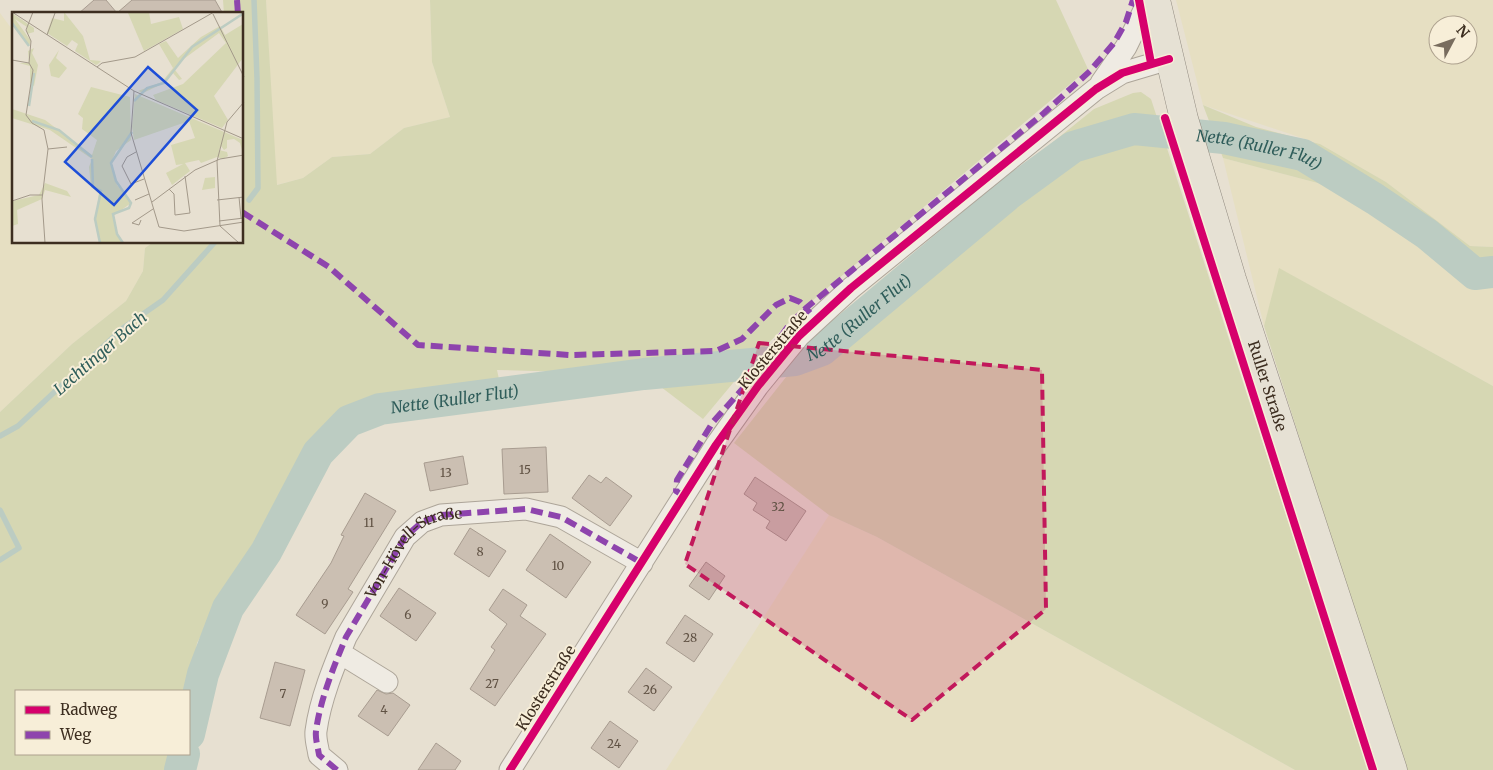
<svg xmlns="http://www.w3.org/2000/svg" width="1493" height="770" viewBox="0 0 1493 770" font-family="Merriweather,serif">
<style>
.farmland{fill:#e6dfc2;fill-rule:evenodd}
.green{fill:#d6d7b3}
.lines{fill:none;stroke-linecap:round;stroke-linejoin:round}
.stream{stroke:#bcccc2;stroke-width:5.5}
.river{stroke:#bcccc2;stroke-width:32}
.building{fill:#cbbfb2;stroke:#a89c90}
.minor-casing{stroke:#ada599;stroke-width:23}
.major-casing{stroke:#928b80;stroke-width:29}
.minor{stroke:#efebe3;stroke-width:21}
.major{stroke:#e6e1d4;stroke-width:28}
.quiet{stroke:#8e44ad;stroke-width:6;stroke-dasharray:12 6;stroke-linecap:butt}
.cycleway-casing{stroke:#f7eed8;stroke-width:11}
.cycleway{stroke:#d6006c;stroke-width:8}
.marked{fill:#c2185b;fill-opacity:0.2;stroke:#c2185b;stroke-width:4;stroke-dasharray:10 6;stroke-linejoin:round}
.labels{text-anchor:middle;stroke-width:4;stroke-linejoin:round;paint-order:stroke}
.number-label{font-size:12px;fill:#605244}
.street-label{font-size:15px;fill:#3d2e20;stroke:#f7eed8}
.water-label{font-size:16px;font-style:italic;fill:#2f5d5a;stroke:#f7eed8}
.inset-river{fill:none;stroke:#bcccc2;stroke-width:2.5}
.inset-road{fill:none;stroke:#a3998a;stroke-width:1}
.view{fill:#1d4ed8;fill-opacity:0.15;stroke:#1d4ed8;stroke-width:2.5}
.inset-edge{fill:none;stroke:#3d2e20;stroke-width:2.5}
</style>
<rect width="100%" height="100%" fill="#e7e0d1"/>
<path class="farmland" d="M266,0H430L432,62L450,117L404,128L370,154L332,157L303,178L276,185Z
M1176,0H1493V247L1470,246L1386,182L1320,144L1203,105ZM1438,25H1468V55H1438Z
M0,13L14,32V242L152,243L145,248L143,271L126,301L72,344L0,412Z
M1223,158L1352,192L1395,224L1475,274L1493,272V386L1280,269L1264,326Z
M829,515L877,537L1295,770H666Z"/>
<path class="green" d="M223,0H266L277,185L303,178L332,157L370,154L404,128L450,117L432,62L430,0H1056L1088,69L800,311L753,359L703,419L644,374L497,370L502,393L380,409L349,421L318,453L266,552L213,613L197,643L189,700V691H16V754H181L179,770H0V412L72,344L126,301L143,271L145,248L152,243L242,242V14H224Z
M1141,92L1151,99L1369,770H1295L877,537L829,515L734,443L828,324L1094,109L1133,93Z
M1203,105L1256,127L1320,144L1386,182L1470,246L1493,247V272L1475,274L1395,224L1352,192L1223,158Z
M1279,268L1493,386V770H1405L1264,326Z"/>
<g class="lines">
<path class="stream" d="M249,200L258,188L257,78L254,0
M0,436L18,426L123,328L163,300L215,242
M0,510L19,548L0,560"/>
<g class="river">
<path id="s1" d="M189,734L203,674L228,608L266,552L318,453L349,421L380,409L644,374L795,360L822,350L1010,193L1073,147L1134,129L1224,138L1303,155L1375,199L1427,234L1475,274L1493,272"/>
<path d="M180,770L184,754"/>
</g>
</g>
<path class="building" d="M94,0H106L117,13L132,0H215L223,14H78Z
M546,447L548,492L504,494L502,449Z
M463,456L468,484L430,491L424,463Z
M589,475L601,483L606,477L632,496L610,526L572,498Z
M755,477L806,511L786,541L766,528L770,521L753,510L757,503L744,494Z
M365,493L396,511L348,589L353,592L325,634L296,615L331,563L344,536L341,535Z
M470,528L506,551L489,577L454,554Z
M550,534L591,562L566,598L526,570Z
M706,562L725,576L709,600L689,586Z
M399,588L436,613L416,641L380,616Z
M503,589L527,605L520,616L546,634L495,706L470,689L495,650L491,647L507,624L489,610Z
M685,615L713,634L694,662L666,643Z
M275,662L305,670L290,726L260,718Z
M646,668L672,687L654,711L628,692Z
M377,690L386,694L393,693L410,705L388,736L358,716Z
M610,721L638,741L619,768L591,748Z
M436,743L461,761L455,770H418Z"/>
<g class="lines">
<g class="minor-casing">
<path id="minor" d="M1101,83L1126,47L1149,0
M340,653L387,682
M337,770L319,755C318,747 315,739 316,731C320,700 334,666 346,637L405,537L422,522L441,515L526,509L561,517L642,563
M510,770L716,445L758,386L799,336L851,288L1096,89L1122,73L1169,59"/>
</g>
<g class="major-casing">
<g id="major">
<path id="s2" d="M1156,0L1184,119L1232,279L1393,770"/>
</g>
</g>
<use href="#minor" class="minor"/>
<use href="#major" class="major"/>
<g class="quiet">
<path d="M237,0L238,14"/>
<path d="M242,212L329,267L418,345L570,355L716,351L742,339L776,305L790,298L800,302L810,313"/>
<path d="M684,496L676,491L677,480L713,422L746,385L789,325L806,308L1044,113L1090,71L1114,43L1126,22L1133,0"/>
<path id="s3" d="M337,770L319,755C318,747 315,739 316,731C320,700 334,666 346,637L405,537L422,522L441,515L526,509L561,517L642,563"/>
</g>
<g class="cycleway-casing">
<path id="cycleway" d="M1139,0L1151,63
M1165,118L1373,770
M510,770L716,445L758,386L799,336L851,288L1096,89L1122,73L1169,59"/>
</g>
<use href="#cycleway" class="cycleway"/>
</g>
<path class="marked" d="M759,343L1042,370L1046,609L912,720L685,564Z"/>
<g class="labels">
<g class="number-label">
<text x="525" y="474">15</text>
<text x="446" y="477">13</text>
<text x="778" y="511">32</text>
<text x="369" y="527">11</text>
<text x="480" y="556">8</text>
<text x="558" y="570">10</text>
<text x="325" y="608">9</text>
<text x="408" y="619">6</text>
<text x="690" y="642">28</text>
<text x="492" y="688">27</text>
<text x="650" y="694">26</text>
<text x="283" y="698">7</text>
<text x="384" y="714">4</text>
<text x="614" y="748">24</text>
</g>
<g class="street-label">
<text transform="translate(773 350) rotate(-50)" y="5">Klosterstraße</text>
<text dy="5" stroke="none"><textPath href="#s2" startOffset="402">Ruller Straße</textPath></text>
<text dy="5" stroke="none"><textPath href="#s3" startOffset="260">Von-Hövell-Straße</textPath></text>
<text transform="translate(546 688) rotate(-58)" y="5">Klosterstraße</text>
</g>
<g class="water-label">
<text dy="6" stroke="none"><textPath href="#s1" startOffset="1350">Nette (Ruller Flut)</textPath></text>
<text dy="6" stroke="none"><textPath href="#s1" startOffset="885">Nette (Ruller Flut)</textPath></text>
<text transform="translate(100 353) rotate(-41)" y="6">Lechtinger Bach</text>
<text dy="6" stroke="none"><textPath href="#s1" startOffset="465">Nette (Ruller Flut)</textPath></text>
</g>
</g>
<g transform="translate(12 12)">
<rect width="231" height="231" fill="#e7e0d1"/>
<path d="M52,0L71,24L78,48L89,49L86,52L84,53L63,39L66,32L60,28L55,34L35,21L40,6L52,9ZM137,0L139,12L167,5L171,17L132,39L116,1ZM0,1L22,16V20L15,22V15L3,7L19,29L17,34L0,13ZM231,12V46L202,84L216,108L210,116L144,88L141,83L171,72L214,31L207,21L169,49L163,58L170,67L167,68L161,61L152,71L131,81L126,79L150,70L161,56L147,32L154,29L166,46L189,25L208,14L213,23ZM22,36L20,41L26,53L22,74L18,71V54L7,51H17L16,39ZM47,38L44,46L55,56L47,66L39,64L37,53ZM79,75L118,85L119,128L104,139L99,151L105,173L119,191L101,204L105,222L112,231H88L83,211L87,181L79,175L77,155L80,147L38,118L0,106V97L33,108L80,143L85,128L70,117L71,106L66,102ZM123,82L231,128V142L228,131L222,127L215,128V136L212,138L209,134L207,138L215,140L216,144L211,147L205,145L189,151L187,148L173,151L178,159L160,173L154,161L171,152L164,153L159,133L183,126L177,109L122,128L120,115ZM203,165V176L190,178L193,166ZM33,171L55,179L59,185L33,178L30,187L5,198L6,212L0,214V189L27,183Z" fill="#d6d7b3"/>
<path class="inset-river" d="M0,11L17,34M122,89L135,76L152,71L180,35L232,1M17,94L22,61M20,109L47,118L80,145M80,147L81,175L89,179L83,207L88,231M111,231L105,222L101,202L117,196L119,191L104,169L99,151L120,120"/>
<path class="inset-road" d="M0,0L122,79L232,127M21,0L14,18L19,29L17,51L21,58L14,103L20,111L32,118L36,137L30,187L33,231M201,2L232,65M35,23L43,1M0,48L17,51M85,55L90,51L123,45L202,0M122,79L119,121L147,215L172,219L232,210M36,137L55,135M124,140L115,145L110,154L119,172L132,167M157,177L162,182L163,203L178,201L173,164M227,185L229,206M123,188L137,182M205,188L232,185M0,189L18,183H31M140,190L183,158L208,147L232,143M129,208L127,213L120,211L141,197M207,209L232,206M208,214L205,149L215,110L232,90M208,214L227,231"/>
<path class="view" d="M136,55L185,98L102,193L53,150Z"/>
<rect width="231" height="231" class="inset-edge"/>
</g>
<rect x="15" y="690" width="175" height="65" fill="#f7eed8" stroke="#ada18e"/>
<rect x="25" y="706" width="25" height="8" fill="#d6006c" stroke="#ada18e"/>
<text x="60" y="715" font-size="15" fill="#3d2e20">Radweg</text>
<rect x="25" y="731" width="25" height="8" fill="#8e44ad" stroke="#ada18e"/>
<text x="60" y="740" font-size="15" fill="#3d2e20">Weg</text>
<g transform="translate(1453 40) rotate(49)"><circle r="24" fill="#f7eed8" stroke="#ada18e"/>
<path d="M0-4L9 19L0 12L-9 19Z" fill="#786c5e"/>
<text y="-8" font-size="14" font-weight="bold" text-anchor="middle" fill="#3d2e20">N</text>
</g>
</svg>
